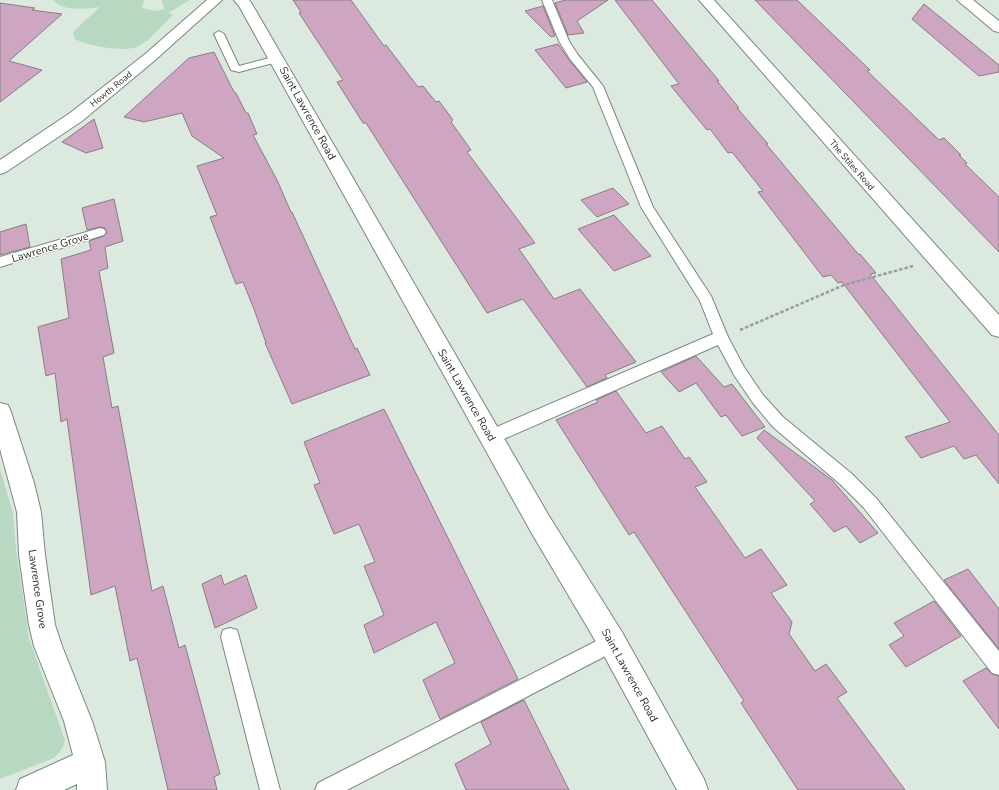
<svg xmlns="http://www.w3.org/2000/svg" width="999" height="790" viewBox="0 0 999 790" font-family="'Nunito Sans',sans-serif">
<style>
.green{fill:#b7d9c2}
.building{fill:#cfa6c1;stroke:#897c85}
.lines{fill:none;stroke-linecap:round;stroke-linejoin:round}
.lane-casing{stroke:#7a877e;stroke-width:2}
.street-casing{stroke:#7a877e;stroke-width:2}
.secondary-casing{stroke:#7a877e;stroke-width:2}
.path{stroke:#95a098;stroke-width:2.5;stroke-dasharray:3.5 2;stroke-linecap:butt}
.lane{fill:#fff;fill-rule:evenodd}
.street{fill:#fff;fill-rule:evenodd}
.secondary{fill:#fff;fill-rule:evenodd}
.labels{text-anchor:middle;stroke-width:3;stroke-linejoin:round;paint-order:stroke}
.far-street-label{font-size:9px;fill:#2b312d;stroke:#fff}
.street-label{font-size:11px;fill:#2b312d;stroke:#fff}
</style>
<rect width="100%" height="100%" fill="#dbe9df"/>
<path class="green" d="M53,0H144L142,8L155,11L164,9L162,0H190L168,13L173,15C163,24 150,40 139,46C126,53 87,46 75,39L73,33L75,30L100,7C86,9 63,12 53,0Z
M0,469L13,513L16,549L29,638L65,741L62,749L54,758L0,779Z"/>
<path class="building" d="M293,0H351L384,46L386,45L418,87L423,86L436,102L439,101L453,120L451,122L471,150L467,152L535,243L519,249L554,299L580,289L636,362L605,375L607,378L587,387L523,299L487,313L366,123H363L337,82L343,80L299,13L301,12Z
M565,0H608L577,21L584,33L568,35L555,3Z
M615,0H652L719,81H717L739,108H737L768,144H766L859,255L860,254L876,273L870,274L999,435V484L976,455L964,459L954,446L921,458L905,437L950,422L842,282L838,283L831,275L823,277L758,192L763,191L732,152L728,153L710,129L707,130L671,86L679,84Z
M755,0H797L870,70L867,71L939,140L944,138L961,155H959L967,163L965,164L999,197V252Z
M0,3L35,8L32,10L62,14L9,61L42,70L0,102Z
M924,4L999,65V72L979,76L912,19Z
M543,6L555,36L551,37L525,11Z
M558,44L569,60L587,82L566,88L535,50Z
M214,52L234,92L236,93L246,113H248L257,134L253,135L277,180L291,212H292L355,349L357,348L370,375L292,404L265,343H266L254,309L243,282L236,284L210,217L217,215L197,166L224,158L192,136L182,113L144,122L124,117L189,58Z
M94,119L103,148L86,153L62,142Z
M613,188L629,204L597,217L581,200Z
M114,199L123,241L105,247L108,268L99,271L114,353L103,357L112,408L118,406L152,591L163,586L179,648L185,645L220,774L214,777L217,790H168L137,658L130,661L115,586L91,595L67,419L61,422L55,373L46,376L38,327L69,318L61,259L91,250L89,241L104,236L107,233L105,228L100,227L87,230L82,208Z
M614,215L651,256L614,271L578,229Z
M26,224L30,247L0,255V232Z
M696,356L724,387L732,384L765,427L742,436L726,415L721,417L696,383L679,392L661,372Z
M616,391L646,433L662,426L685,459L689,457L707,482L695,487L745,558L761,549L787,585L771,593L792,622L789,634L815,671L826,664L847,692L837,698L905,790H798L741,703L744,701L634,532L629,535L556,420L598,402L596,400Z
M384,409L518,679L440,719L423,680L455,663L436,622L374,653L364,625L384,615L364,566L375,562L359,524L334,534L314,485L320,483L304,442Z
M764,430L832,480L878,533L860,543L846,526L834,532L810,504L815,501L757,438Z
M968,569L999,609V649L944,580Z
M221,575L224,585L246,575L257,608L215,628L202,584Z
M934,601L961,636L906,667L889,645L904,636L894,623Z
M986,668L992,674L999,676V729L963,681Z
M524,700L569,790H466L455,764L491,744L481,722Z"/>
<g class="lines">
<g class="lane-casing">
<path id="lane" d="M542,0H552L569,41L578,55L603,86L653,207L711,296L728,337L744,367L763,395L783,417L852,474L876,498L999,651V675L992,673L864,508L840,484L773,427L753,403L734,375L718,345L497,442L491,444L485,442L483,437L485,432L713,334L700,301L641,207L593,87L570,59L559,41Z
M219,31L224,34L239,66L277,56L282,59L281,61L239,72L231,70L214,34Z
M100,228L104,229L106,232L104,235L0,267V257Z
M230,628L237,630L239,637L280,790H260L221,637L223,630Z
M612,633L619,635L621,642L619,649L347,790H315L318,783Z"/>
</g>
<g class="street-casing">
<path id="street" d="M234,0H249L252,4L549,516L622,632L704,779L708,790H677L602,652L531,532L239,6Z
M699,0H714L999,315V337L992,335Z
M957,0H973L999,21V32L994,31Z
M0,403L8,405L11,412L34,483L41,512L45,555L55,625L62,646L92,721L105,762L107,790H77V784L64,790H16L20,779L73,755L64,721L34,646L29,625L19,555L17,512L0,449Z"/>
</g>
<g class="secondary-casing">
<path id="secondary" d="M207,0H222L154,61L82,121L6,172L0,174V160L70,113L144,55Z"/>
</g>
<path class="path" d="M740,330L844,285L913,266"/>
<use href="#lane" class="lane"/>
<use href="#street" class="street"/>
<use href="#secondary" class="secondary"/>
</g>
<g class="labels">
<g class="far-street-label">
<text transform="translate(111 89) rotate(-39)" y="3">Howth Road</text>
<text transform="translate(852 165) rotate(49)" y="3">The Stiles Road</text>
</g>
<g class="street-label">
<text transform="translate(308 113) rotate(61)" y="4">Saint Lawrence Road</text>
<text transform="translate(50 247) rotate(-17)" y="4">Lawrence Grove</text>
<text transform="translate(467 395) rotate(60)" y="4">Saint Lawrence Road</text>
<text transform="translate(38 589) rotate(82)" y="4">Lawrence Grove</text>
<text transform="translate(630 675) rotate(61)" y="4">Saint Lawrence Road</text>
</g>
</g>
</svg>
